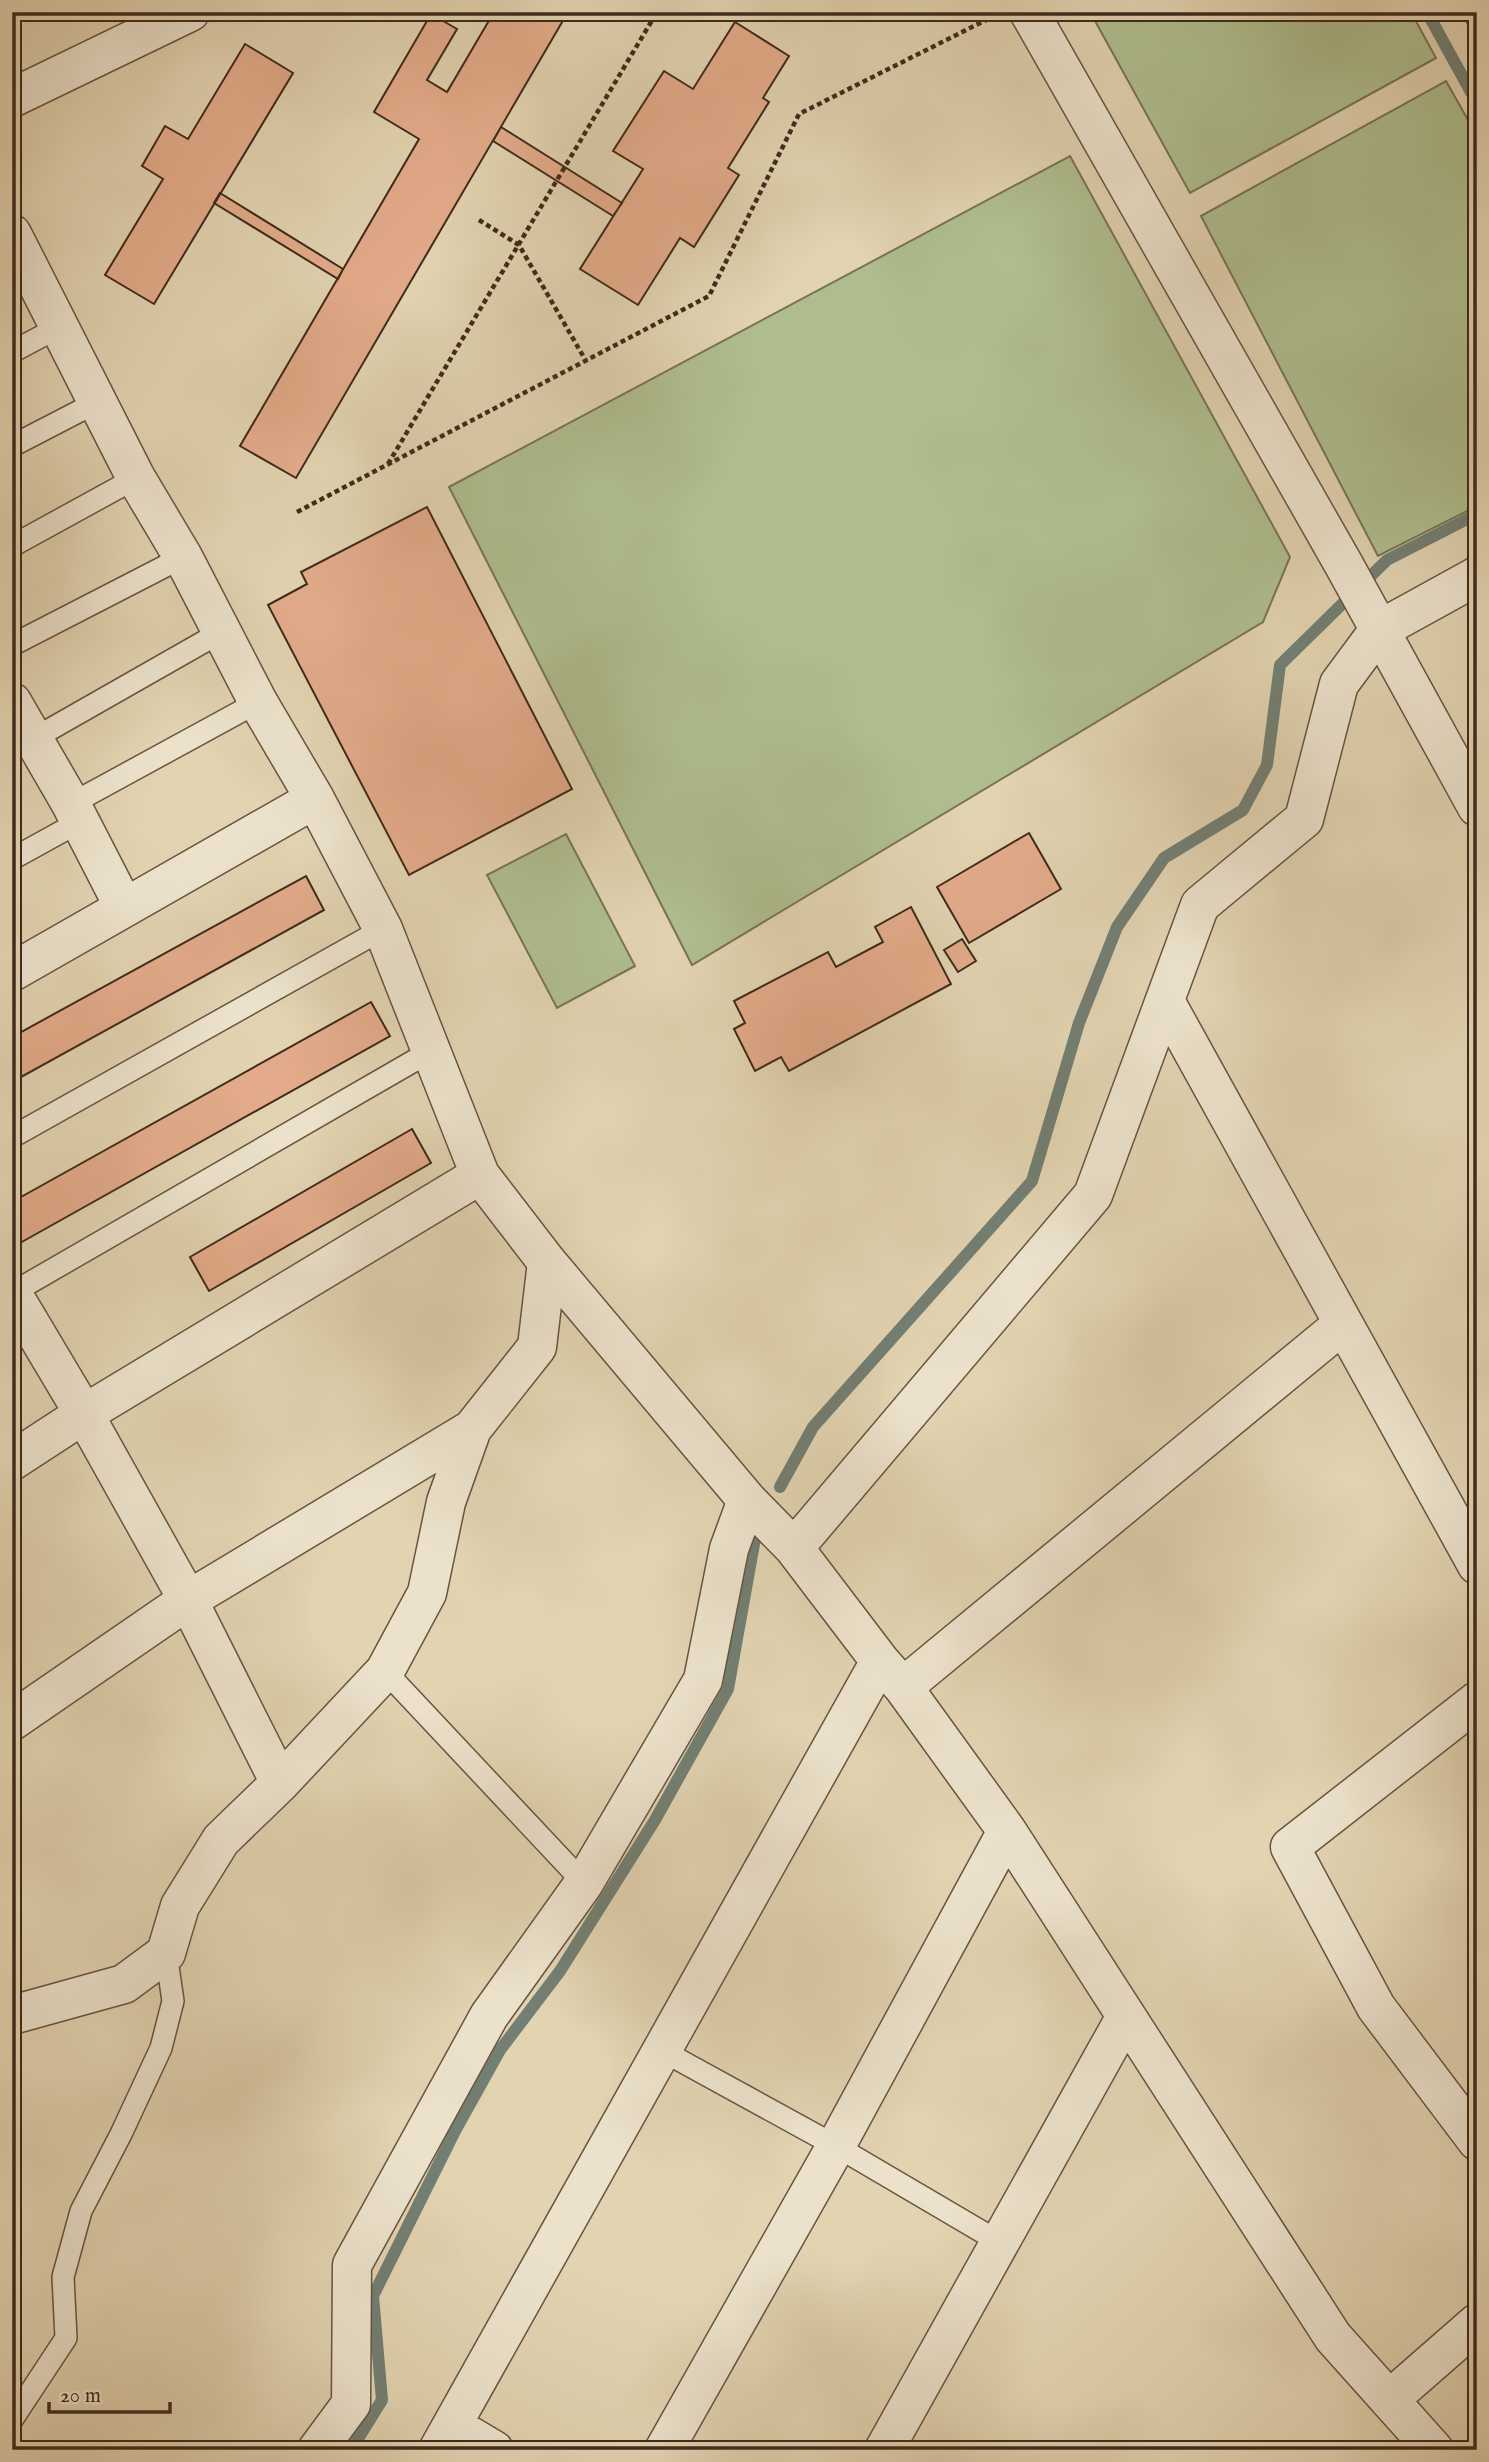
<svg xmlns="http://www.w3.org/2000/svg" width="1489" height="2462" viewBox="0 0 1489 2462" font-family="'IM FELL English',serif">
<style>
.green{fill:#afbd8e;stroke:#787455;stroke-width:2}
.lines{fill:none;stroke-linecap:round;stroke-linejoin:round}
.stream{stroke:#737f73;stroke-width:12}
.building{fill:#e3ab8a;stroke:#402a1c;stroke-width:2}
.service-casing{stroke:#685441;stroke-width:24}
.minor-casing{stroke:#685441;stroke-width:41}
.path{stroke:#402a1c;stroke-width:4.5;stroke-dasharray:5 3.5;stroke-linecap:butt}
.service{stroke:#ece2cc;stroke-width:21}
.minor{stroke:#ece2cc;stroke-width:38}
</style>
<rect width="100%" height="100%" fill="#e2d3b1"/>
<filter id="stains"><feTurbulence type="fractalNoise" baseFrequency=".00286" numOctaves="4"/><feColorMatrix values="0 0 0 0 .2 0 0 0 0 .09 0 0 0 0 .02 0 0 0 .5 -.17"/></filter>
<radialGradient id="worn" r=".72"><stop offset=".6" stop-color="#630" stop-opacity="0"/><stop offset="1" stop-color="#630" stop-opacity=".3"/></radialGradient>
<path class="green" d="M1090,12H1411L1436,58L1190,193Z
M1446,81L1477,136V506L1378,556L1201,216Z
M1070,156L1290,557L1263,622L692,965L449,487Z
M566,834L635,966L557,1008L487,875Z"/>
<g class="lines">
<path class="stream" d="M1427,12L1477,103
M780,1487L813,1427L1032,1181L1079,1023L1117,927L1164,858L1243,810L1267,765L1280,665L1387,560L1477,514
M351,2450L382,2400L373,2296L455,2131L500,2050L560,1971L655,1820L728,1689L756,1533"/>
</g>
<path class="building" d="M494,12H568L296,478L240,446L419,139L374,112L431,14L457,29L427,80L447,92Z
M735,22L789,56L763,98L769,102L728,168L739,175L694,247L680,238L638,305L580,269L643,169L613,151L664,71L693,89Z
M245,44L293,73L154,304L105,275L163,179L142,166L165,126L188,139Z
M501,127L622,203L613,216L493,141Z
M220,193L343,269L338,279L214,203Z
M427,507L572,789L409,875L268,605L307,584L301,572Z
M1029,833L1061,889L969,943L937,887Z
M306,876L324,910L12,1082V1037Z
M911,907L951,984L789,1071L781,1057L755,1071L734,1029L745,1023L734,1001L828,952L836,967L883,942L875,927Z
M962,939L976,961L958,972L944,950Z
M371,1002L390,1036L20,1243L12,1229V1202Z
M412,1129L431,1163L209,1291L190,1257Z"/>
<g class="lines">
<g class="service-casing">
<path id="service" d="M1474,12L1477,18
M12,352L59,327
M12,446L97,402
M12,546L136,478
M12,645L183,557
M12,751L221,632
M71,804L258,702
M12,859L79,822
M12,1137L383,929
M12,1293L431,1051
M385,1671L584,1883
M661,2050L836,2146L1001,2243
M12,2420L66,2338L63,2277L81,2211L121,2134L161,2048L173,2001L166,1953"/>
</g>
<g class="minor-casing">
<path id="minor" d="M1029,12L1344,565L1477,807
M12,98L190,12
M12,234L136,478L183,557L258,702L315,799L383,929L480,1175L547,1262L747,1500L794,1548L880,1661L903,1687L1007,1831L1333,2337L1434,2450
M12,702L71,804L124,907
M12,972L315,799
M1165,1001L1477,1565
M12,1293L84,1414L188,1600L280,1783
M12,1461L84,1414L480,1175
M794,1548L1093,1195L1200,905L1304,819L1339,684L1379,630L1477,576
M903,1687L1342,1325
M1477,1701L1290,1847L1376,2007L1477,2141
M12,1721L188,1600L472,1429
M12,2015L124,1984L166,1953L180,1906L221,1840L280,1783L385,1671L427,1593L446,1502L472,1429L537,1347L547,1262
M1389,2400L1477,2323
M452,2425L494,2450
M317,2450L351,2404L352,2265L489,2016L584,1883L703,1680L729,1549L747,1500
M438,2450L880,1661
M664,2450L836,2146L1007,1831
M884,2450L1125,2018"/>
</g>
<path class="path" d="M479,220L519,245L586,361
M388,464L657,12
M297,512L709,296L799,114L992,17"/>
<use href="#service" class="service"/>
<use href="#minor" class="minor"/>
</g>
<rect width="1489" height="2462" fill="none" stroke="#e2d3b1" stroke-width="42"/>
<rect x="14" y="14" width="1461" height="2434" fill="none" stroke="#402a1c" stroke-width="3.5"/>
<rect x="21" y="21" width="1447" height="2420" fill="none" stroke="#402a1c" stroke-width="2"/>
<path d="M49 2402v10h121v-10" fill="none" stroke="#402a1c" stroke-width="3.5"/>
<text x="60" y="2402" font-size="21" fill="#402a1c" stroke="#ece2cc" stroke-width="5" paint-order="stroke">20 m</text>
<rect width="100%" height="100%" filter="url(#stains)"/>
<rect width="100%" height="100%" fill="url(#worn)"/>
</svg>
